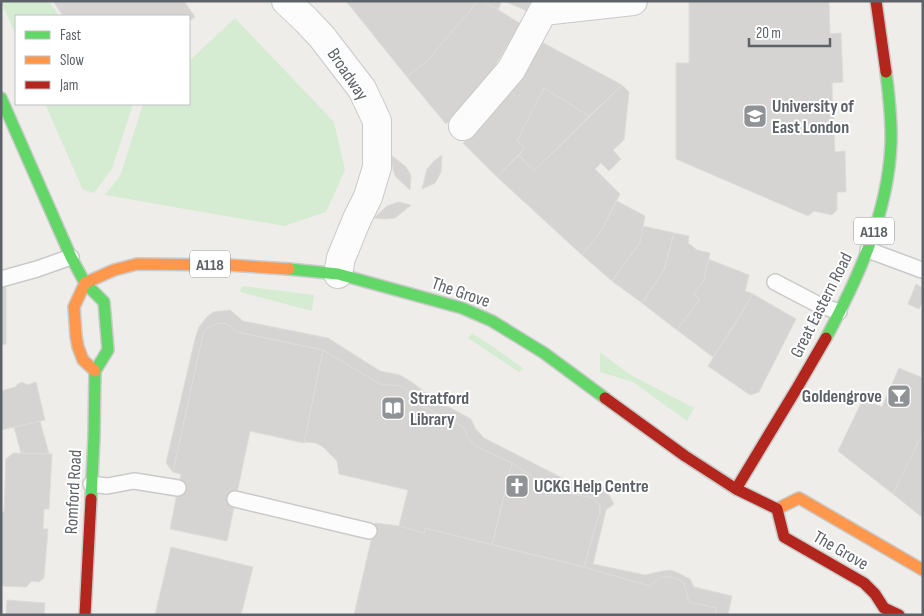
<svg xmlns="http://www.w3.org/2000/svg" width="924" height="616" viewBox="0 0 924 616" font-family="'Sofia Sans Condensed',sans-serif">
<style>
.green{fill:#d6ecd2}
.building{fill:#d5d4d2;stroke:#dedcd8}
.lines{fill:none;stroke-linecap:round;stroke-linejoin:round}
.lane-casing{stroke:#c9cac9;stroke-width:18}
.street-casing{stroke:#c9cac9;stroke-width:30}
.fast-casing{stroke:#c9caca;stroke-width:14}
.slow-casing{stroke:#c9caca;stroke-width:14}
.jam-casing{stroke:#c9caca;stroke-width:14}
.lane{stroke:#fcfcfc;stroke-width:15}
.street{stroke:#fcfcfc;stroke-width:28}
.fast{stroke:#63d668;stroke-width:11}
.slow{stroke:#ff974d;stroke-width:11}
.jam{stroke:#b3261e;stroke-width:11}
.labels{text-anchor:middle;stroke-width:4;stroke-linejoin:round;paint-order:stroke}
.shield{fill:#fff;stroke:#8e9195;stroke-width:1}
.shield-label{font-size:16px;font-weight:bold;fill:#5d6268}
.street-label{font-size:18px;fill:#5d6268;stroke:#fff}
.poi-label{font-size:18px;font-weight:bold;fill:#5d6268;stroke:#fff;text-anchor:start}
</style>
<rect width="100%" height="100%" fill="#eeede9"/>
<path class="green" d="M1,1H49L59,16H16V36Z
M235,18L334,122L345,170L326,212L284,226L105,195L120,176L143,104H189V61Z
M45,104H133L112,169L94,193L83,190Z
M242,286L314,295L312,311L240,292Z
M472,333L495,348L524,369L519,372L468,338Z
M600,352L629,374L694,408L687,421L633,382L600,372Z"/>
<path class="building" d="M53,1H184L195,17L189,21V16H63Z
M346,1H478L428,60L407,77Z
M478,1H484L521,24L477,94L446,124L407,77L428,60Z
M484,1H502L498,10Z
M504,1H531L527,11Z
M689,1H829L830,34L841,33V34L843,82L832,83V87L835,152L845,151L846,192H837V210L832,215L814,211L808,216L676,159V63H689Z
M536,39L622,85L589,116L544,88L517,141L525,148L497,177L463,143L493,112Z
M622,85L629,92L624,140L613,150L621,159L609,171L601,163L595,169L620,194L601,231L582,255L497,177L519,155L534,171Z
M544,88L589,116L534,171L519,155L525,148L517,141Z
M391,155L405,166L408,170L411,176L410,190L395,176L392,165Z
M442,155L441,172L438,178L435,183L422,189L427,169L434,161Z
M617,201L645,216L640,242L612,281L582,255L601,231Z
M398,202L411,205L395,218L384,219L374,218L387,206Z
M643,226L674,233L664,270L642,303L612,281L640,242Z
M674,233L689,236L688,243L697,250L710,253L704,280L693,294L700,299L677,330L642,303L664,270Z
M708,259L749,275L745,291L753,294L731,331L713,357L677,330L700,299L693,294L704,280Z
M916,284L923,288V300L919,309L908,304Z
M1,287H6V344L1,345Z
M753,294L796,319L759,392L750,395L708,366Z
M230,310L243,321L328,338L380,371L400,375L413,383L432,398L471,419L475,428L484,438L572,483L599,489L604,486L614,504L606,510L593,564L645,575L663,571L670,570L676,572L690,579L694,587L732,596L728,615H715L717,608L689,602L684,583L678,579L670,577H661L649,586L584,567L597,520L600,514V505L593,498L567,493L552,487L535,479L512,463L475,446L468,438L464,427L419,405L409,390L401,386L380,384L323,350L237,332L232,327L225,323L216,324L212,326L207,328L203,334L173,472L166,463L195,339L199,327L207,317L213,312Z
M225,323L232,327L237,332L323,350L304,443L250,431L227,541L170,529L181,474L173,472L203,334L207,328L216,324Z
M323,350L380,384L401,386L409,390L419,405L464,427L468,438L475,446L512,463L492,545L425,528L424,533L399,526L408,490L339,474L337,461L323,447L316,443L306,442L304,443Z
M899,368L923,378V433L893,494L838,451L863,399L882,407Z
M22,382L27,385L36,382L45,420L1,430V391L15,387L18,384Z
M40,421L49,454L21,453L14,427Z
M923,433V518L893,494Z
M13,453L52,454L49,509H44L43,529H48L44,578L39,582L32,581L26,587L1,586V512H4L6,459Z
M512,463L535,479L552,487L567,493L593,498L600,505V514L597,520L584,567L492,545Z
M375,523L399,526L424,533L425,528L584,567L649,586L661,577H670L678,579L684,583L689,602L717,608L715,615H354Z
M171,547L253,567L241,615H155Z
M7,600L45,603L44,615H6Z"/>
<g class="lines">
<g class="lane-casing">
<path id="lane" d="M868,250L922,270
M1,279L37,269L71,257
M775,282L817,304L839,312
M91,484L107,486L134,481L178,488
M235,499L369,531"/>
</g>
<g class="street-casing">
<path id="street" d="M286,1L306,20L322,37L362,89L377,121V167L368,197L357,219L341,258L338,274
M463,126L511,70L543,11L633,1"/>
</g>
<g class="fast-casing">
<path id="fast" d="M1,98L71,257L85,283L104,302L108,350L95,371L94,437L91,499
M289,269L338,274L462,308L492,321L544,353L605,398
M826,338C858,278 888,214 891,144C892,120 889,96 886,72"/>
</g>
<g class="slow-casing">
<path id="slow" d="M85,283L114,270L137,264L228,265L289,269
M85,283L74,307L76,336L78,347L83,360L95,371
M777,509L799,498L923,570"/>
</g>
<g class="jam-casing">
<path id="jam" d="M876,1L886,72
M605,398L685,456L736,489L797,388L826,338
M736,489L777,509L784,537L864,583L875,594L884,608L899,615
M85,615L91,499"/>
</g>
<use href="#lane" class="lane"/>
<use href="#street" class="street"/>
<use href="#fast" class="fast"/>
<use href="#slow" class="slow"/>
<use href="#jam" class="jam"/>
</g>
<defs>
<g id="university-square" transform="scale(1.25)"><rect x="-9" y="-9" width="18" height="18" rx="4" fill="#909395" stroke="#fff"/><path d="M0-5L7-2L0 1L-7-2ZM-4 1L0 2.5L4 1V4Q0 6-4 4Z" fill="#fff"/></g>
<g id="bar-square" transform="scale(1.25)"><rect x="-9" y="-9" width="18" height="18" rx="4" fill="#909395" stroke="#fff"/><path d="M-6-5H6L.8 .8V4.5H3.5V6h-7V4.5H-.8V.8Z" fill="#fff"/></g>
<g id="library-square" transform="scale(1.25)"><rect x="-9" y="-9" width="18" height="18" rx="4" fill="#909395" stroke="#fff"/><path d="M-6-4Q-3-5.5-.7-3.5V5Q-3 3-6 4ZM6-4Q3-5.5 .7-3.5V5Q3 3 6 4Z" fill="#fff"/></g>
<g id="church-square" transform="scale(1.25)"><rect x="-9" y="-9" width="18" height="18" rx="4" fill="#909395" stroke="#fff"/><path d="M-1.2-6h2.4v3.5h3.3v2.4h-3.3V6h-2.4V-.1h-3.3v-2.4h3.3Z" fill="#fff"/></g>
</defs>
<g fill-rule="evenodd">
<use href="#university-square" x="755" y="116"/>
<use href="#bar-square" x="899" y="396"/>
<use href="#library-square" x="393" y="408"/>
<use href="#church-square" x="517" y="486"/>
</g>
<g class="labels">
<g class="shield">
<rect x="854" y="217.5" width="40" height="27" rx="4"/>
<rect x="190" y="250.5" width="40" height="27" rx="4"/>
</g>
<g class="shield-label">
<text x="874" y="237">A118</text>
<text x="210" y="270">A118</text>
</g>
<g class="street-label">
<text transform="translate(348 74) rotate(56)" y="6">Broadway</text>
<text transform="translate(461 292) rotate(19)" y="6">The Grove</text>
<text transform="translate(821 305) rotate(-63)" y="6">Great Eastern Road</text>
<text transform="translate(73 492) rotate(-87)" y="6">Romford Road</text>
<text transform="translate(841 550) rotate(30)" y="6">The Grove</text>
</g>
<g class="poi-label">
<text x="772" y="112">University of<tspan x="772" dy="21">East London</tspan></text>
<text x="882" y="402" text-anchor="end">Goldengrove</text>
<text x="410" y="404">Stratford<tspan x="410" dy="21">Library</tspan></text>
<text x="534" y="492">UCKG Help Centre</text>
</g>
</g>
<rect width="924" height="616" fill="none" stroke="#5d6268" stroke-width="5"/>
<rect x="15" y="15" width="175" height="90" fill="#ffffff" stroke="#bec0c3"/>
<rect x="25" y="31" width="25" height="8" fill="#63d668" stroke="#bec0c3"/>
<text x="60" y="40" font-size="15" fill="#5d6268">Fast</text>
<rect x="25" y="56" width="25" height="8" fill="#ff974d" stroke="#bec0c3"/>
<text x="60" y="65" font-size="15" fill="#5d6268">Slow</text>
<rect x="25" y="81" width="25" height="8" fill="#b3261e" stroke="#bec0c3"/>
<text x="60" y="90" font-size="15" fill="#5d6268">Jam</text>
<path d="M749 38v8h81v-8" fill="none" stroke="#5d6268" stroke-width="2.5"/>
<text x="756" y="38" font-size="15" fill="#5d6268" stroke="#ffffff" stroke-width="4" paint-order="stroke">20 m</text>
</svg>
